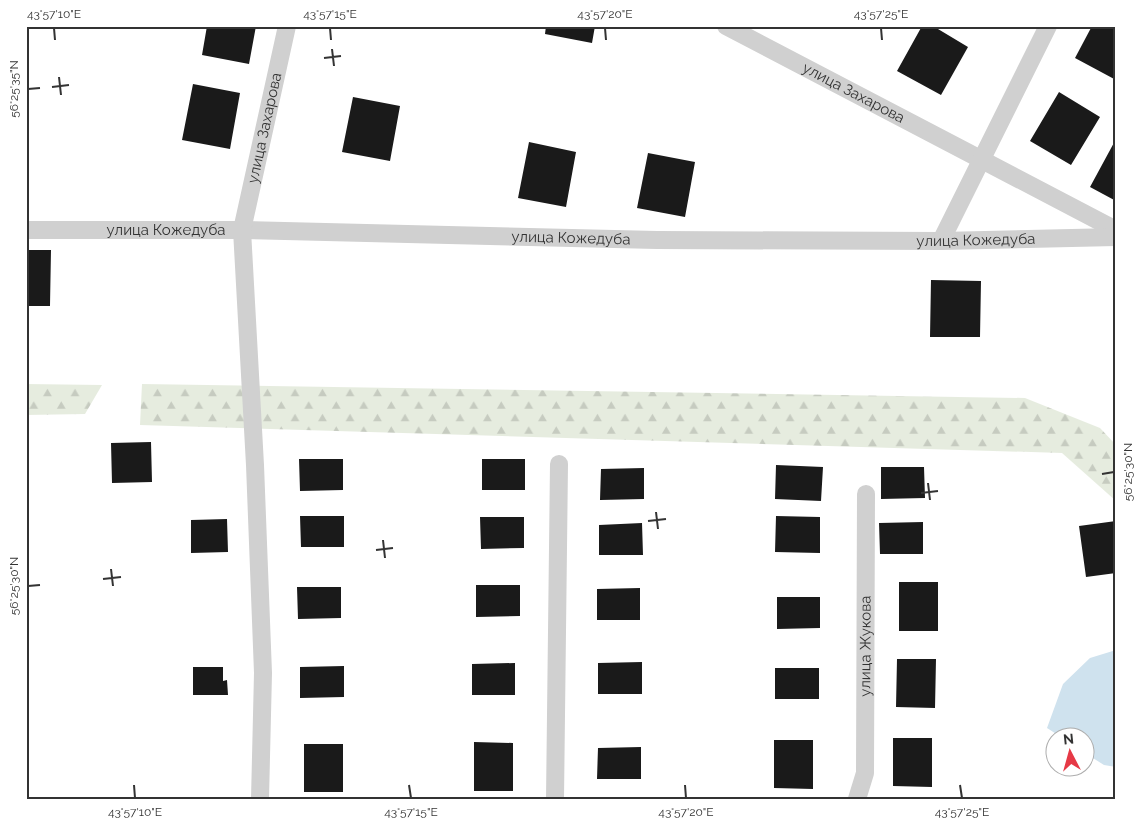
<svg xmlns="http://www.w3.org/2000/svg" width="1142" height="825" viewBox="0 0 1142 825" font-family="Raleway,sans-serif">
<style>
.forest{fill:url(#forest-firs)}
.water{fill:#cfe2ee}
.building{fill:#1a1a1a}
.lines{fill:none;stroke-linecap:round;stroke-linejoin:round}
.minor{stroke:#d0d0d0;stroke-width:18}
.ticks{fill:none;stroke:#333;stroke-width:2}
.labels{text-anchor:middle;stroke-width:5;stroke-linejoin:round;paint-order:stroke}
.street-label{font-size:15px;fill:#333;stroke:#fff}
.neatline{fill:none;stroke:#333;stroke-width:2}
.ticks-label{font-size:12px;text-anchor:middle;fill:#333}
</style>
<defs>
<pattern id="forest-firs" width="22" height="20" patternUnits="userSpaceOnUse" patternTransform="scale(1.25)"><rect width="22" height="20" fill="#e6ecdf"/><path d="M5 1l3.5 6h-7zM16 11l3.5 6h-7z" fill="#c6cbc0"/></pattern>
</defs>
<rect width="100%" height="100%" fill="#fff"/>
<path class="forest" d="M26,384L102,385L85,414L26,415Z
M142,384L1025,398L1100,428L1116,445V501L1062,453L140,425Z"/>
<path class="water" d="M1116,650V767L1104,765L1085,753L1084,738L1061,737L1047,728L1063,684L1090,658Z"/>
<path class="building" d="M207,26H256L249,64L202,55Z
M546,26H595L592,43L545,34Z
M922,26H933L968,47L941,95L897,71Z
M1092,26H1116V80L1075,58Z
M193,84L240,93L230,149L182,140Z
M1059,92L1100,117L1071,165L1030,141Z
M353,97L400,106L390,161L342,152Z
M1116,139V201L1090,187Z
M529,142L576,152L566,207L518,198Z
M648,153L695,162L685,217L637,208Z
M26,250H51L50,306H26Z
M931,280L981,281L980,337H930Z
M151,442L152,482L112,483L111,443Z
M299,459H343V490L300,491Z
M482,459H525V490H482Z
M776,465L823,467L821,501L775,499Z
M881,467H924L925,498L881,499Z
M644,468V499L600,500L601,469Z
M300,516H344V547H301Z
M776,516L820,517V553L775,552Z
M480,517H524V548L481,549Z
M227,519L228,552L191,553V520Z
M1116,521V573L1086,577L1079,526Z
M923,522V554H880L879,523Z
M642,523L643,555H599V525Z
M899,582H938V631H899Z
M476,585H520V616L476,617Z
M297,587H341V618L298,619Z
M640,588V620H597V589Z
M777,597H820V628L777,629Z
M897,659H936L935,708L896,707Z
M642,662V694H598V663Z
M515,663V695H472V664Z
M344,666V697L300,698V667Z
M193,667H223V681L227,680L228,695H193Z
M775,668H819V699H775Z
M893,738H932V787L893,786Z
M774,740H813V789L774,788Z
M474,742L513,743V791H474Z
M304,744H343V792H304Z
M641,747V779H597L598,748Z"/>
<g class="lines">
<g class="minor">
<path id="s1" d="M726,26L1116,230"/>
<path id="s2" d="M26,230H242L657,240L941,241L1116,237"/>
<path d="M941,241L1048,26"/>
<path id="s3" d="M260,799L263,673L255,465L242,230L287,26"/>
<path d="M555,799L559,464"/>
<path id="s4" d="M857,799L865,773L866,494"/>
</g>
</g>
<path class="ticks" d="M54,28L55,40M330,28L331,40M605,28L606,40M881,28L882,40M332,49L334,66M324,58L341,56M59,77L61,95M52,87L69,85M28,89L40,88M1102,474L1114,472M928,483L930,500M921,493L938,491M656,512L658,529M648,521L666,519M383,540L385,558M376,550L393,548M111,569L113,586M103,579L121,577M28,586L40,585M134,785L135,798M409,785L411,798M685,785L686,798M960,785L962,798"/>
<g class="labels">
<g class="street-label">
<text dy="5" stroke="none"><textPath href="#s1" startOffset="144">улица Захарова</textPath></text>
<text dy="5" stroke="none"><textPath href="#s3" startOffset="674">улица Захарова</textPath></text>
<text dy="5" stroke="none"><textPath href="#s2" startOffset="140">улица Кожедуба</textPath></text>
<text dy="5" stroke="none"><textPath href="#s2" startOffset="545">улица Кожедуба</textPath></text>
<text dy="5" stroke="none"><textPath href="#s2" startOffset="950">улица Кожедуба</textPath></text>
<text dy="5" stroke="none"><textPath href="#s4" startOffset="154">улица Жукова</textPath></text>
</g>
</g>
<rect width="1142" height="825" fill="none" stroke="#ffffff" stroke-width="55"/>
<g transform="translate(1070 752) rotate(354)"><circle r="24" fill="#ffffff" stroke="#adadad"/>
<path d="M0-4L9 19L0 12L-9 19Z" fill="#e63946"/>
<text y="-8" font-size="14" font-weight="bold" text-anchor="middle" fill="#333333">N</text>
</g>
<rect x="28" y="28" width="1086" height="770" class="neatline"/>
<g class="ticks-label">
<text x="54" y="18">43°57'10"E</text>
<text x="330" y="18">43°57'15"E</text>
<text x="605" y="18">43°57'20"E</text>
<text x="881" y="18">43°57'25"E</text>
<text transform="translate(14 89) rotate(-90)" y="4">56°25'35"N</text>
<text transform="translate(1128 472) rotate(-90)" y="4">56°25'30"N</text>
<text transform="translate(14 586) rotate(-90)" y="4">56°25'30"N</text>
<text x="135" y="816">43°57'10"E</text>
<text x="411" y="816">43°57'15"E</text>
<text x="686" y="816">43°57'20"E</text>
<text x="962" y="816">43°57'25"E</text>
</g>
</svg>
